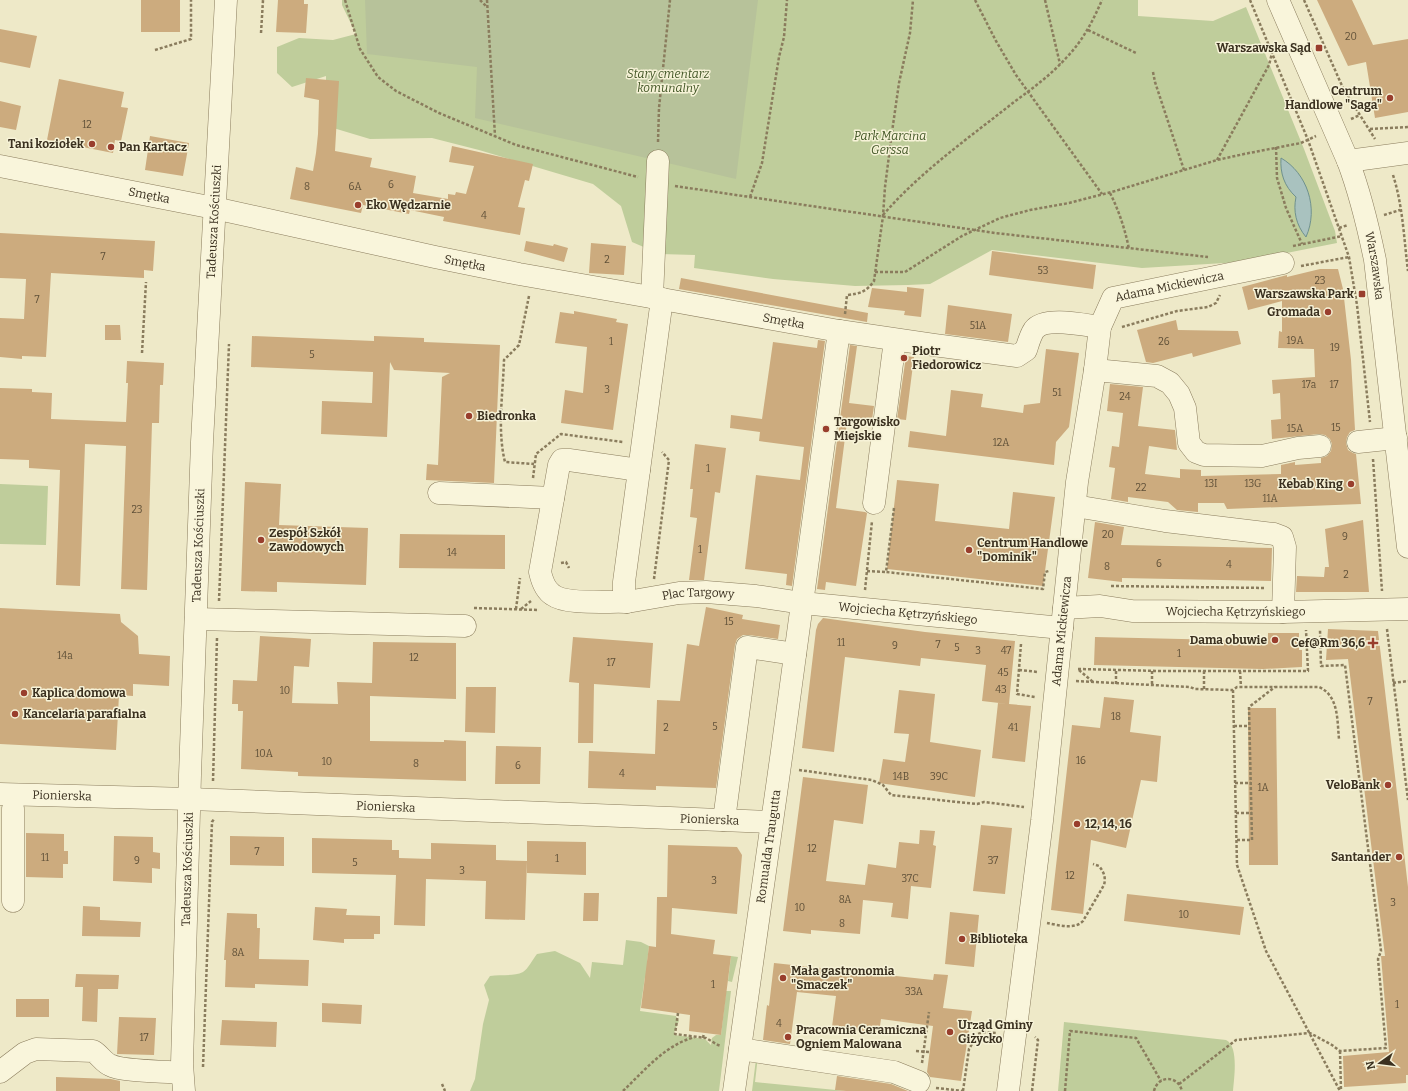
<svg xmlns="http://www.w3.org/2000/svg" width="1408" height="1091" viewBox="0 0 1408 1091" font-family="Bitter,serif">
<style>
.green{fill:#bfcd9b}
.cemetery{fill:#b7c29a}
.water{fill:#a9c2bf;stroke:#6f918e}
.building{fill:#ccab7e}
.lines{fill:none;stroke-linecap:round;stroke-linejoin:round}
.minor-casing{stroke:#8a7c5d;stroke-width:23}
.path{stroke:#8a7c5d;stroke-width:2.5;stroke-dasharray:3 2;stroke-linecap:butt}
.minor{stroke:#f9f5db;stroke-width:22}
.poi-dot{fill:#993e2d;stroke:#f6f2d7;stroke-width:1.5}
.labels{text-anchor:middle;stroke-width:3;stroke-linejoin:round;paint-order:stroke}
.number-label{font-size:10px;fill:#5f5038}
.poi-label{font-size:12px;font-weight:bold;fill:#3b3120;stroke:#f6f2d7;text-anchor:start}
.park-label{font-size:12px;font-style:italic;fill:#435727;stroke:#f6f2d7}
.street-label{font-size:12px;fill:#3b3120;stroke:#f6f2d7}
</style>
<rect width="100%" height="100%" fill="#eee9c8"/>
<path class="green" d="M342,0H1138V16L1213,21L1246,7L1304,149L1335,231L1337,243L1241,262L1142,268L992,250L930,284L908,285L855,286L773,279L694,268L695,255L660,254L632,242L621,206L593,184L479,150L432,138L370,139L330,127L326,99V76L292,87L277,73V47L299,38L333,40L356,34L342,5Z
M0,484L48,486L46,545L0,544Z
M626,940L641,942L649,946L647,963L681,969L680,982L645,977L640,1011L676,1016V1017L679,1020C678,1026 674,1029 674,1035L705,1039L711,1045L712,1038L716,1035H721L726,991H731L719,1091H470L475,1079L483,1024L489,1000L484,985L490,976C500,974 513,977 523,972C528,969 533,959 537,954L555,951L580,963L590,978L592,962L623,965Z
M731,956L738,957L732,982L728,981Z
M1064,1022L1226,1040C1239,1046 1234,1078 1233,1091H1058Z
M758,1056L755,1082L846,1091H752L756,1059Z"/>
<path class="cemetery" d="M365,0H758L736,179L475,118L477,67L367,54Z"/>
<path class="water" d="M1281,158C1307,173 1319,208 1306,237C1296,225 1293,211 1296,197C1284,186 1280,173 1281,158Z"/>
<path class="building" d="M141,0H180V32H141Z
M278,0H304V4H308L306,33L276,32Z
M1317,0H1352L1373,45L1408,39V112L1375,118L1366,62L1348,66Z
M0,29L37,36L30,68L0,62Z
M306,78L339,81L335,151L372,158L370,167L416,176L413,193L448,199V194L455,195L456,192L466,194L474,166L449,162L452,146L533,164L529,181L525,180L518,207L525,208L520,235L443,221L444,217L410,210L409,214L363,205L361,213L290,199L296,167L313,171L316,153L318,134L319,100L304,97Z
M59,79L124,92L121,107L128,108L121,141L115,140L113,153L47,140Z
M0,101L21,106L16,130L0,127Z
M150,136L189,143L183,176L145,170Z
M0,233L155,241L153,271L144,270V278L51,273L46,357L22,356V359L0,357V318L24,319L26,279L0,278Z
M526,241L553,246L554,244L568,248L564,262L524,251Z
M591,243L626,246L624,275L589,273Z
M992,251L1096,265L1093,289L989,275Z
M1320,269H1338L1343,289L1351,360L1355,430L1350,432L1347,437L1346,443L1348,450L1353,453L1356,454L1361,504L1227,509L1224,503H1198V512L1177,510L1168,502L1128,497V502L1111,499L1115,468L1109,467L1112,446L1119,447L1123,413L1107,411L1110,384L1143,387L1138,426L1175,430L1177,450L1149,446L1145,474L1180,478V469L1201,470V476L1281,474V465L1295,462V465L1321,463V458L1327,456L1331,451L1332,444L1330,439L1325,435L1319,434L1272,439L1271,420L1281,419L1280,393L1273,394L1272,380L1315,377L1314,349L1278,348L1279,331L1282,332V301L1248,310L1242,287L1287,275V277Z
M681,278L868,313L867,322L679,289Z
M907,287L924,289L921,317L904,315L905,311L868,307L872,288L907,292Z
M948,305L1012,314L1008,342L945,334Z
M574,311L617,319L616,322L628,324L613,430L561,423L565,390L583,393L587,347L555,343L560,312L574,314Z
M1176,320L1178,330L1238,331L1241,344L1193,357L1192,353L1153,363L1146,362L1137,330Z
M105,325H120L121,340H105Z
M252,336L374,341V336L424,338V342L500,345L494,483L426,480L427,464L438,465L442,377L450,373L394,370L390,362L387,437L321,434L322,401L372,403L373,372L251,367Z
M818,340L825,341L792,586L786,585L787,574L745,569L756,475L800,480L804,447L759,441L760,432L730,428L731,415L762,419L773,342L817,348Z
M850,345L857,346L849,403L874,406L871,426L847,422L836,508L865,512L867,513L856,586L826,582L825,590L817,589Z
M1046,349L1079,353L1069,427L1056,442L1054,465L908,447L910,431L946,436L951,390L983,394L981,407L1023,413L1024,405L1040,403Z
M906,356L914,357L906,420L897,419Z
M127,361L164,363L163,385H160L159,423H152L147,590L121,589L126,446L85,444L80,586L56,585L60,470L29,468V460L0,459V388L32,389V392L52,393L51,419L126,422L128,383H126Z
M695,444L726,448L720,493L715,492L704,580H689L697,518L690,517L693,489H690Z
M897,480L939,484L935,521L1009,529L1013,492L1055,497L1043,586L887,569Z
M245,482L281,484L279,525L368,528L366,585L277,582V592L241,591Z
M1363,520L1369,592H1296L1297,576L1324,577L1325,567H1329L1325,529Z
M1095,522L1124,527L1121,545L1272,548L1271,581L1122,578V582L1088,578Z
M400,534L505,535V569L399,568Z
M706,607L743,615L742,619L780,625L778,639L749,635H743L737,639L735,645L716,788L656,786V790L588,788L589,751L655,754L657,700L680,701L687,644L699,646Z
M0,608L120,614L121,622L138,636L139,654L170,656L169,686L133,684V696L119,695L116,750L0,744Z
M823,618L925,632L1015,641L1009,704L1031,706L1025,762L992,758L998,703L1008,704L982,701L986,665L921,658L920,666L845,657L834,752L802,748L816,630L818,624Z
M1328,629L1378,631L1408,887V1075H1406V1083L1344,1087L1343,1056L1389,1052L1381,956H1385L1348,659L1326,660Z
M1268,633H1299V650H1302V667L1263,669L1094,665L1095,637L1268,641Z
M260,636L311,639L309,667L294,666L292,703L338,704L337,682L372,683L373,642L456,643V699L370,696V741L444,742V740L466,741V781L298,776V772L241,769L243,711H238V704H232L233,680L257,681Z
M573,637L653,643L650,688L594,684L593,743H578L579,683L569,682Z
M466,687H496L495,733L465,732Z
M899,690L935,694L930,742L981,750L975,797L879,783L883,759L905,762L909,734L894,733Z
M1104,697L1134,700L1130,732L1161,736L1157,782L1141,780L1126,848L1091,840L1083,914L1051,910L1072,725L1100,728Z
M1248,708H1276L1278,865H1249Z
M496,746L541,747L540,784H495Z
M803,777L868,785L863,824L834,820L826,881L865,885L868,864L896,868L899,842L919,844L920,830L935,831L933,845L936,846L931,888L911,886L908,919L891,917L893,903L863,900L860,934L811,930V934L783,931Z
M981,825L1012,828L1005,894L973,891Z
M26,833L64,834V851H68V864H63V878L26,877Z
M114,836L153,837V852L160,853V869L152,868V883L113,881Z
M230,836L284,837V866L230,865Z
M312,838L392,840V850H399V858L431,859V843L496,845V860L527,861L525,920L485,919L486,881L426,879L425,926L394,925L396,875L312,873Z
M527,841L586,842V875L527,873Z
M668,845L737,847L742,855L737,914L672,908L671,934L715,940L713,954L731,956L721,1035L689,1031L690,1015L641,1008L649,946L656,947L657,897H667Z
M584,893H599L598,921H583Z
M1127,894L1244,907L1240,935L1124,921Z
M83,906L100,907V920L141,922L140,937L82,936Z
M315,907L347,909L346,915L380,916V934H374V939H344V943L313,940Z
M950,912L979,915L974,967L945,964Z
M227,913L257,914V928H260L259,959L309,960L308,986L255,984V988L225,987L226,960H224Z
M774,963L933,980L934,974L948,975L943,1008L972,1011L961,1081L930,1077L927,1072L933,1026L881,1019L879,1033L832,1027L836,996L797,992L790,1044L763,1040L767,1005L769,1006Z
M76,974L119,975L118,989H98L97,1022L82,1021L83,987H75Z
M16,999H49V1017H16Z
M322,1003L362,1005L361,1024L322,1022Z
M119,1017L156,1018L154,1055L117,1054Z
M222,1020L277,1022L276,1047L220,1045Z
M837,1076L891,1084L908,1091H846L835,1090Z
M56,1077L111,1079L120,1081V1091H56Z"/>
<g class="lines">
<g class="minor-casing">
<g id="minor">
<path id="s1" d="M1278,0L1348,161C1360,193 1368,226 1375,260L1408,547"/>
<path d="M1348,161L1408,153"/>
<path id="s2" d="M0,166L214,208L435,257L519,274L662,299L839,331L934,345L1017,356L1026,350C1028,344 1030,336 1034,330C1044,316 1085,325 1100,327"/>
<path d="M652,297L658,161"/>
<path id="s3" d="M662,299L624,582V593L627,602L679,593L706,592L756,596L802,603L1062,628"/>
<path d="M1095,370L1157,376L1170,383L1179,394L1185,408L1189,443L1196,452L1204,455L1262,456L1298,448L1320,446"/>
<path d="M1358,442L1396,438"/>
<path d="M439,493L553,498"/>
<path d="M874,503L895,340"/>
<path d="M1075,506L1165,521L1274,534L1282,537L1285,547L1283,612"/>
<path d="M627,602C610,601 566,605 553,595C545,590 542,581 540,572L559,465L562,460H569L639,470"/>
<path id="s4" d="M1064,608L1100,606L1132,611L1283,612L1408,609"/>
<path d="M196,619L465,626"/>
<path id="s5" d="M0,794L190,799L771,822"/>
<path d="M13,809V901"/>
<path d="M724,820L747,647L795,654"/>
<path d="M740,1049L894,1072L919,1082"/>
<path d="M0,1072L25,1053L36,1049L93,1051C100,1055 103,1062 110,1065C123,1072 166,1071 182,1073"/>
<path id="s6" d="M184,1091L182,1064L190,775L202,442L226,0"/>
<path id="s7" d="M734,1091L782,751L839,331"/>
<path id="s8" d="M1008,1091L1042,821L1077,482L1095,370L1100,327L1113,298L1283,263"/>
</g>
</g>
<path class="path" d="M345,0L360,49L378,77L396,91L439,113L516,145L638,177
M480,0L487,7
M487,0L495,136
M975,0L996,41L1016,75L1102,194
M1045,0L1060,64
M1250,0L1308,140L1349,257L1357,305L1370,422
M1304,0L1343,88L1375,139
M1088,30L1136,53
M261,33L263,0
M155,50L191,39V0
M1153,72L1155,82L1184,170
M1351,119L1360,115
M1370,129L1408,127
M658,142L659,108L670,0
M1276,147L1277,178L1286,208L1302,244
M1217,160L1269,65L1272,53
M1393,175C1403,206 1404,240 1408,271
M675,186L995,233L1208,257
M1110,193C1119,211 1125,229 1129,249
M750,197L762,163L779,57L784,37L787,0
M883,215C921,171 969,138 1014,102C1033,88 1052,74 1067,57C1083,40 1093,21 1102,0
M1384,215L1400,210
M1339,228L1348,225
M1293,246L1342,236
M1301,266L1349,257
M875,272H905L962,236L1000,218L1030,210L1069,203L1115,191L1217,160L1244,154L1301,143L1316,136
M529,296L519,345L504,360C503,393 497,430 505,462L534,464
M845,314L847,295C860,294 867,291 874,281L883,216L885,187L892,132L899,83L910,33L913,0
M1122,327L1177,311L1208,307L1216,303L1220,295
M142,353L146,282
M1373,459L1382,591
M533,478L536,454L561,434L623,442
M894,508L886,572L1043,589L1045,572L1049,571
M561,563L566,562L569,568
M867,571L886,572
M654,579L669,460L662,452
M1111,586L1266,588
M865,590L872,521
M219,601L229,344
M474,608L539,610
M516,609L520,578
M521,609L531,601
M1387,629L1408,800
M1021,644L1017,694L1035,697
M1078,669L1159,671H1308L1306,630
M1019,670L1038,672
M1079,670L1093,682
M1152,671V685
M1240,671L1241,687
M1076,681L1190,687L1195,689L1233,690L1237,687H1319C1339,696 1337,720 1339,739
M1393,683L1408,681
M1116,684V670
M1204,689V671
M1233,690L1237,865L1266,951L1340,1091
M1234,726H1249
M799,770L872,780L883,785L891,795L977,804L984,802L1024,807
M213,781L217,638
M1235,783H1251
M1236,813H1252
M1237,840H1252L1249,707L1275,687
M1047,923C1058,925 1075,930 1083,921L1104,885C1106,878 1104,872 1099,866L1093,864
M678,1013L675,1034L706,1038L718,1045L721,1046
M703,1038L704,1033
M916,1051L929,1052
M1340,1051L1341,1091
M922,1063L929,1012
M203,1067L212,822L214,819
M442,1084L445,1091
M1179,1084L1236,1040L1310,1033L1332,1045L1340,1051L1386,1048L1378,959L1381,951L1345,665L1321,666L1320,630
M936,1088L964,1091
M623,1091C645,1070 665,1045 695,1037
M963,1091L969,1049L978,1034L984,1032L997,1033
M1032,1091L1038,1040L1035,1037
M1065,1091L1070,1031L1136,1038L1161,1081
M1154,1091C1158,1075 1178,1075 1182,1091"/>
<use href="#minor" class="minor"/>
</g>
<g class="poi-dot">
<rect x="1315" y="44" width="8" height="8" rx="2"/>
<circle cx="1390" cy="98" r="4"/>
<circle cx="92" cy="144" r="4"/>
<circle cx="111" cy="147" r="4"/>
<circle cx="358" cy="205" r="4"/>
<rect x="1358" y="290" width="8" height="8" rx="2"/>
<circle cx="1328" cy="312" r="4"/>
<circle cx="904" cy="358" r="4"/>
<circle cx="469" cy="416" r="4"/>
<circle cx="826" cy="429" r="4"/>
<circle cx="1351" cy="484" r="4"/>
<circle cx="261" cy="540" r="4"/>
<circle cx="969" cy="550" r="4"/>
<circle cx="1275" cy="640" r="4"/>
<path d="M1371 637h4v4h4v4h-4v4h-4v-4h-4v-4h4z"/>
<circle cx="24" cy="693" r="4"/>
<circle cx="15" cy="714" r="4"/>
<circle cx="1388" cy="785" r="4"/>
<circle cx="1077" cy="824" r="4"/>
<circle cx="1399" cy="857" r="4"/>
<circle cx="962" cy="939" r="4"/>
<circle cx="783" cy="978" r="4"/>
<circle cx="950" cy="1032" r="4"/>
<circle cx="788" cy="1037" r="4"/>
</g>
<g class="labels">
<g class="number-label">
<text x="1351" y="40">20</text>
<text x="87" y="128">12</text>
<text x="391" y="188">6</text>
<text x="307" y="190">8</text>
<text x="355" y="190">6A</text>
<text x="484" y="219">4</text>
<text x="103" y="260">7</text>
<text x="607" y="263">2</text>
<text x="1043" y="274">53</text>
<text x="1320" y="284">23</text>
<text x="37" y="303">7</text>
<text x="978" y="329">51A</text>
<text x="1295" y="344">19A</text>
<text x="611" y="345">1</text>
<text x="1164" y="345">26</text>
<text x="1335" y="351">19</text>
<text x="312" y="358">5</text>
<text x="1309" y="388">17a</text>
<text x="1334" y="388">17</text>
<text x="607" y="393">3</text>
<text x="1057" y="396">51</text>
<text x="1125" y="400">24</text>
<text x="1336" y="431">15</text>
<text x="1295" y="432">15A</text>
<text x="1001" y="446">12A</text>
<text x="708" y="472">1</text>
<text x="1211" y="487">13I</text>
<text x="1253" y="487">13G</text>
<text x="1141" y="491">22</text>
<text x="1270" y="502">11A</text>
<text x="137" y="513">23</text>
<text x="1108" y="538">20</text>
<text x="1345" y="540">9</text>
<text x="700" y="553">1</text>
<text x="452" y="556">14</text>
<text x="1159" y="567">6</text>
<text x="1229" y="568">4</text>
<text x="1107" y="570">8</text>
<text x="1346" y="578">2</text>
<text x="729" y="625">15</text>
<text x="841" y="646">11</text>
<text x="938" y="648">7</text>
<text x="895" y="649">9</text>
<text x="957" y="651">5</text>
<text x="978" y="654">3</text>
<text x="1006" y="654">47</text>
<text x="1179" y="657">1</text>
<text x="65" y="659">14a</text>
<text x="414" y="661">12</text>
<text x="611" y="666">17</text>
<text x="1003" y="676">45</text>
<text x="1001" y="693">43</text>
<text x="285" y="694">10</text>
<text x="1370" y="705">7</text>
<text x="1116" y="720">18</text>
<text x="715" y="730">5</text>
<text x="666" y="731">2</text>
<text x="1013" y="731">41</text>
<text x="264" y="757">10A</text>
<text x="1081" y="764">16</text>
<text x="327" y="765">10</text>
<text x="416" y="767">8</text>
<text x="518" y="769">6</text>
<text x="622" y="777">4</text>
<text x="901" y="780">14B</text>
<text x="939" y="780">39C</text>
<text x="1263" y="791">1A</text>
<text x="812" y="852">12</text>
<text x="257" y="855">7</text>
<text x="45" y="861">11</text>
<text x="557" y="862">1</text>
<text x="137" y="864">9</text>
<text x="993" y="864">37</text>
<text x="355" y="866">5</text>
<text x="462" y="874">3</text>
<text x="1070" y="879">12</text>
<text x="910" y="882">37C</text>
<text x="714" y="884">3</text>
<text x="845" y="903">8A</text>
<text x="1393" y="906">3</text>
<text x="800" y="911">10</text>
<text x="1184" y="918">10</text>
<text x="842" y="927">8</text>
<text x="238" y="956">8A</text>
<text x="713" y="988">1</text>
<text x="914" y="995">33A</text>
<text x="1397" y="1008">1</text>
<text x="779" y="1027">4</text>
<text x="144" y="1041">17</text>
</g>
<g class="poi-label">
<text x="1311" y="52" text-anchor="end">Warszawska Sąd</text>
<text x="1382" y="95" text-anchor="end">Centrum<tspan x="1382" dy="14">Handlowe "Saga"</tspan></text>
<text x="84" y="148" text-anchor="end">Tani koziołek</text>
<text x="119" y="151">Pan Kartacz</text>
<text x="366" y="209">Eko Wędzarnie</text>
<text x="1354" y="298" text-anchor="end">Warszawska Park</text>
<text x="1320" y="316" text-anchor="end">Gromada</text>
<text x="912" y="355">Piotr<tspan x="912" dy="14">Fiedorowicz</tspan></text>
<text x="477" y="420">Biedronka</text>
<text x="834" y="426">Targowisko<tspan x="834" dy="14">Miejskie</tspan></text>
<text x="1343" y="488" text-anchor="end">Kebab King</text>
<text x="269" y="537">Zespół Szkół<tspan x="269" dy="14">Zawodowych</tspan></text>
<text x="977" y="547">Centrum Handlowe<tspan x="977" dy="14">"Dominik"</tspan></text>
<text x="1267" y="644" text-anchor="end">Dama obuwie</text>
<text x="1365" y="647" text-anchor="end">Cef@Rm 36,6</text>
<text x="32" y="697">Kaplica domowa</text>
<text x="23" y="718">Kancelaria parafialna</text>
<text x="1380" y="789" text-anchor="end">VeloBank</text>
<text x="1085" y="828">12, 14, 16</text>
<text x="1391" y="861" text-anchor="end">Santander</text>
<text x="970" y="943">Biblioteka</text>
<text x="791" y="975">Mała gastronomia<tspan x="791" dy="14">"Smaczek"</tspan></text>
<text x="958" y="1029">Urząd Gminy<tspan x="958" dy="14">Giżycko</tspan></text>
<text x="796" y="1034">Pracownia Ceramiczna<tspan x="796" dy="14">Ogniem Malowana</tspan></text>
</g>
<g class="park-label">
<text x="668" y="78">Stary cmentarz<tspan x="668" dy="14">komunalny</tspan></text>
<text x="890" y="140">Park Marcina<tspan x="890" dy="14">Gerssa</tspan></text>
</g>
<g class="street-label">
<text dy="4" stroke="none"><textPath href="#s2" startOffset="152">Smętka</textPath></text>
<text dy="4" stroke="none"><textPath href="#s6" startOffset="870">Tadeusza Kościuszki</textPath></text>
<text dy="4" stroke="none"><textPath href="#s2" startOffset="475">Smętka</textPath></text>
<text dy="4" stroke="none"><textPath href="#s1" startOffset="284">Warszawska</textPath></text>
<text dy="4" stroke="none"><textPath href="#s8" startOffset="859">Adama Mickiewicza</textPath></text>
<text dy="4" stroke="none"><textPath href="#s2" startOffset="799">Smętka</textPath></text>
<text dy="4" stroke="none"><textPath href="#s6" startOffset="546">Tadeusza Kościuszki</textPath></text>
<text dy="4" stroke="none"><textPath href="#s3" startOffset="378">Plac Targowy</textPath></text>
<text dy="4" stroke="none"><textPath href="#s4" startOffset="172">Wojciecha Kętrzyńskiego</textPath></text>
<text dy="4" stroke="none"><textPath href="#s3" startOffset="589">Wojciecha Kętrzyńskiego</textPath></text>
<text dy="4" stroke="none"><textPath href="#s8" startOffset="463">Adama Mickiewicza</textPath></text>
<text dy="4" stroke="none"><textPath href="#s5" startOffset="62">Pionierska</textPath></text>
<text dy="4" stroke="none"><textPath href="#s5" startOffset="386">Pionierska</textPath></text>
<text dy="4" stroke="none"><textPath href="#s5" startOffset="710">Pionierska</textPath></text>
<text dy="4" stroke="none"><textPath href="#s7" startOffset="247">Romualda Traugutta</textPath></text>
<text dy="4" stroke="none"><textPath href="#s6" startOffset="222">Tadeusza Kościuszki</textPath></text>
</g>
</g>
<g transform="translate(1380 1063) rotate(256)" stroke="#f6f2d7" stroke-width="3" paint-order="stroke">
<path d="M0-3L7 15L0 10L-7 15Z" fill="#3b3120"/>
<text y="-6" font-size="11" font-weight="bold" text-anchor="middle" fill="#3b3120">N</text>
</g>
</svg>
